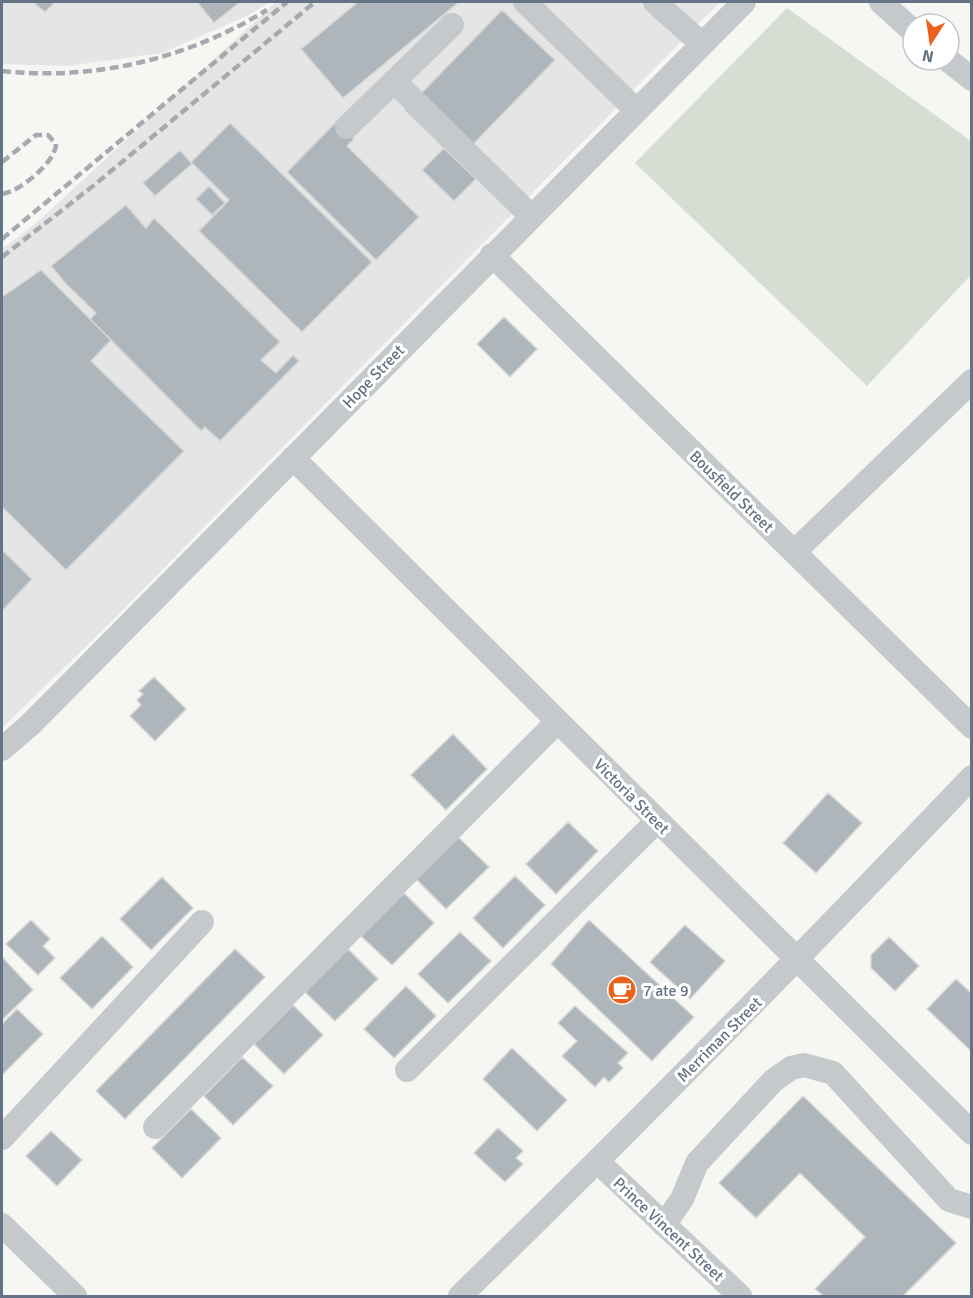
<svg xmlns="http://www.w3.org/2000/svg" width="973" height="1298" viewBox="0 0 973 1298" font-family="Signika,sans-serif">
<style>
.built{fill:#e4e5e4}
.green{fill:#d6ded3}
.building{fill:#afb6bb;stroke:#d7d8d5;stroke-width:1.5}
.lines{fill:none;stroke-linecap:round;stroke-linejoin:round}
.minor{stroke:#c6c9cc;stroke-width:24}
.rail{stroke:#a5aab1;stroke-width:4.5;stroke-dasharray:9 4.5;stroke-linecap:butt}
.labels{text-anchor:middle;stroke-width:6;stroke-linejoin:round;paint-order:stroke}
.street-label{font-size:16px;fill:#647385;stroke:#fff}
.poi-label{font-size:16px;fill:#647385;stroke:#fff;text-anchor:start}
</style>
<rect width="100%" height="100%" fill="#f6f6f3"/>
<path class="built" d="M2,2H270L249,15L162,53L67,66L2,64Z
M276,2H720L112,621L2,728V249L34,225Z"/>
<path class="green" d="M787,8L971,141V275L867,386L635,163Z"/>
<path class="building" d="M33,2H55L45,12Z
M200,2H240L214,23L198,3Z
M358,2H459L343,98L301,49Z
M502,10L555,60L457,161L405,110Z
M336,122L354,139L347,146L419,217L376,260L287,172Z
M230,123L372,262L302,332L199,231L229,200L191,162Z
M444,148L476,179L454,201L422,170Z
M180,150L192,164L155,196L143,183Z
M209,186L225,203L212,215L196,199Z
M126,205L146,228L154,218L280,342L261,360L276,373L293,355L299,361L220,441L205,427L201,431L90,319L96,313L66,284L51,266Z
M41,270L111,340L91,361L184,451L66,570L2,507V297Z
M504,317L537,349L510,377L477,344Z
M2,550L32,579L2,611Z
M154,677L186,709L155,741L130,716L141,705L137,700L143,694L139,691Z
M453,734L487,769L446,810L411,775Z
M828,793L862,823L816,873L783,843Z
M568,822L598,851L556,894L526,864Z
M458,837L489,867L446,909L416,879Z
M515,876L545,905L503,948L473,918Z
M162,877L193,908L151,950L120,919Z
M404,893L434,923L392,965L361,936Z
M31,920L50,939L43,946L55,958L38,975L6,944Z
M589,920L694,1017L652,1061L551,964Z
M685,925L725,961L690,999L650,962Z
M460,932L491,961L448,1003L418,974Z
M102,936L133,967L92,1009L60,978Z
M889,937L919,966L895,991L871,968V955Z
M235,949L265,977L125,1119L96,1091Z
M348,949L378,979L335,1021L305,992Z
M2,957L33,990L2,1020Z
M956,979L972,994V1048L970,1050L927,1009Z
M406,986L436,1016L394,1058L364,1029Z
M293,1005L323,1035L284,1074L254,1044Z
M575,1006L628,1053L618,1063L623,1068L609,1082L604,1077L595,1087L562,1056L577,1041L558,1023Z
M17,1009L43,1034L2,1075V1024Z
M512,1048L567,1100L537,1131L483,1079Z
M242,1057L273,1086L233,1125L204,1096Z
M803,1096L956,1243L903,1296H824L815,1289L865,1237L800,1173L756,1218L719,1183Z
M191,1109L221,1138L182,1178L152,1148Z
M498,1128L523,1151L516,1158L523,1164L505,1182L474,1153Z
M51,1131L82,1160L57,1186L26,1156Z"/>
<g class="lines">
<path class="minor" d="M525,2L636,110
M655,2L702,44
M881,2L913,31
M948,60L972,79
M394,81L531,216
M347,127L452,25
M492,255L972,727
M293,458L972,1133
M794,552L972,381
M2,749L31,724L744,2
M407,1070L657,821
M155,1127L557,722
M2,1138L202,922
M598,1162L740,1296
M2,1225L75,1296
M664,1225L682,1199L697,1163L773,1081L791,1068L804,1065L833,1073L949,1200L972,1207
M460,1296C634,1127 804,953 972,777"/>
<path class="rail" d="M2,71C95,81 187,59 267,10
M2,162L36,135H48L56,144C56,162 19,192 2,194
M2,239L287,2
M2,257L93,186L315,2"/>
</g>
<defs>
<g id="cafe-disc" transform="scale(1.5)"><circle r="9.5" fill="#eb611e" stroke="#fff"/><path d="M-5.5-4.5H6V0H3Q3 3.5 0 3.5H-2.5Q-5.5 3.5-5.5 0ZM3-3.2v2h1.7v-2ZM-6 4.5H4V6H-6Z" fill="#fff"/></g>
</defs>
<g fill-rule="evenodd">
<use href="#cafe-disc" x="622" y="990"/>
</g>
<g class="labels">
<g class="street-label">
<text transform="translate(373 376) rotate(-46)" y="6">Hope Street</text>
<text transform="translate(732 491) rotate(44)" y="6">Bousfield Street</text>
<text transform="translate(632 796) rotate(45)" y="6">Victoria Street</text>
<text transform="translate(719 1039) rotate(-45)" y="6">Merriman Street</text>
<text transform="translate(669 1229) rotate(43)" y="6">Prince Vincent Street</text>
</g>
<g class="poi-label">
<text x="643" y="996">7 ate 9</text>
</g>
</g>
<rect width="973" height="1298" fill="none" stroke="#647385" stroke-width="6"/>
<g transform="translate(931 42) rotate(192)"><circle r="28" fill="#ffffff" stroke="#c1c7ce" stroke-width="1.5"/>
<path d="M0-4.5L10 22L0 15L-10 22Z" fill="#eb611e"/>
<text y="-9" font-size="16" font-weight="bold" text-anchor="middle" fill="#647385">N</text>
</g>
</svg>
